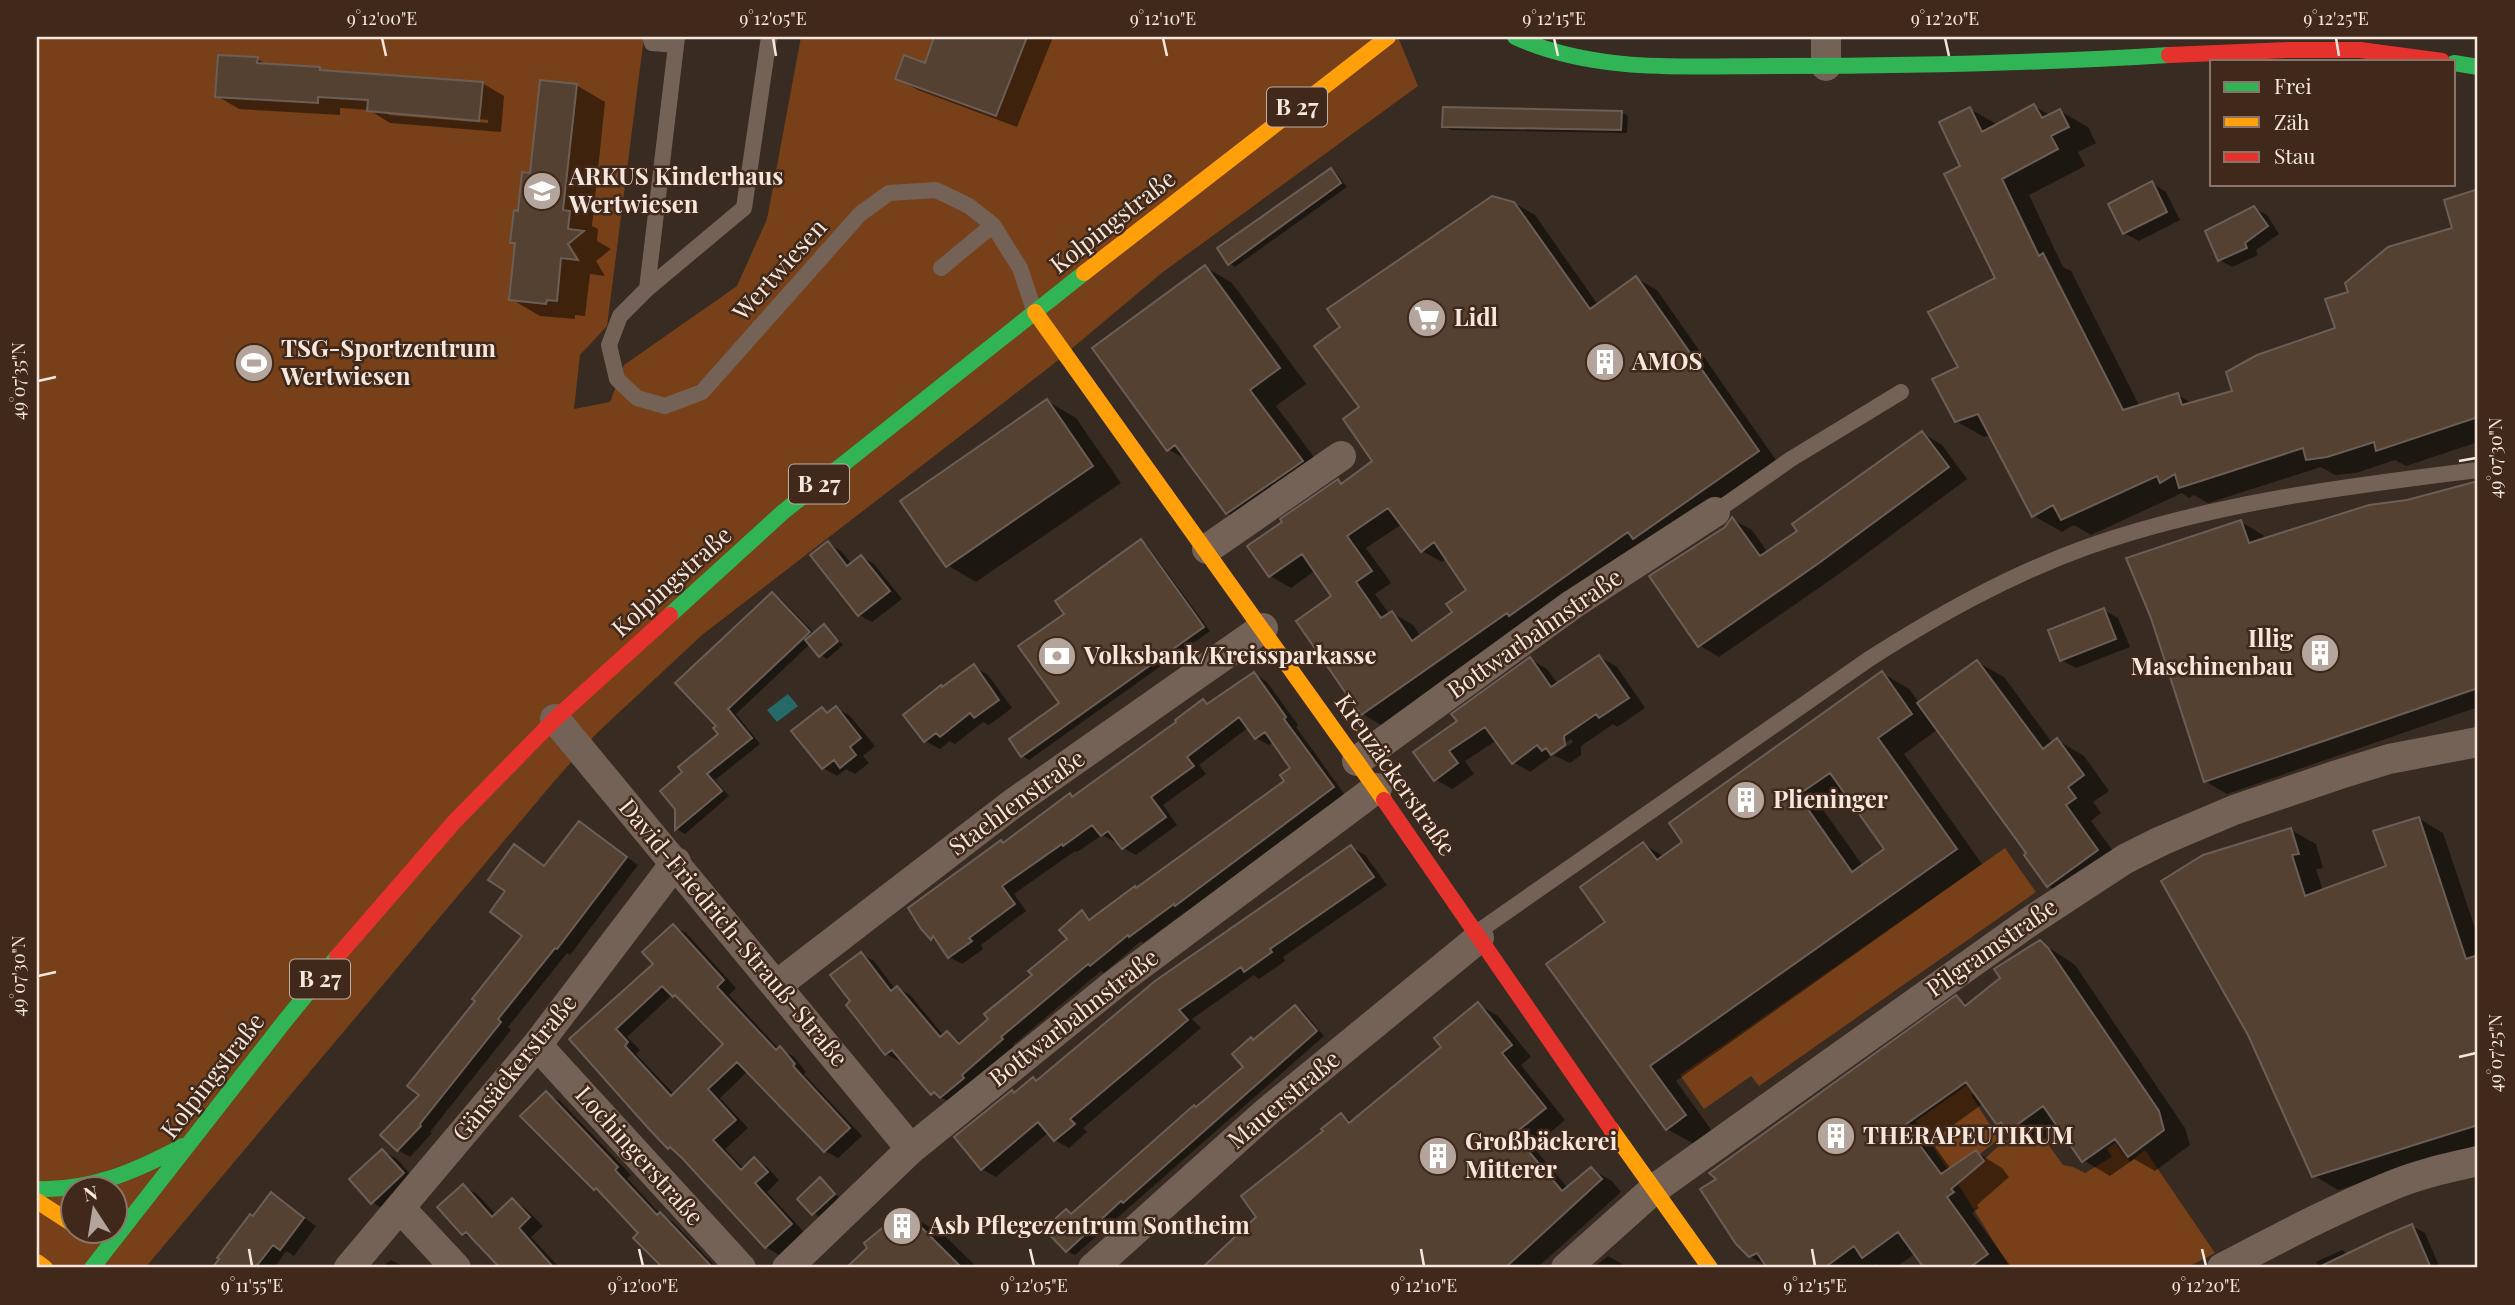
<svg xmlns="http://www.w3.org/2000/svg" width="2515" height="1305" viewBox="0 0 2515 1305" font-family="'Playfair Display',serif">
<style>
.green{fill:#774018;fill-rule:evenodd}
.water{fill:#266969}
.shadow{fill:#0007;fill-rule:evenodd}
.building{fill:#544131;stroke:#6a5e57;stroke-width:2;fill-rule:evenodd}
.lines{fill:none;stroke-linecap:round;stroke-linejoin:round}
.lane{stroke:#746257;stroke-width:16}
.street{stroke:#746257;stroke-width:30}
.fast{stroke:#30b455;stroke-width:16}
.slow{stroke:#ff9f0a;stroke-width:16}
.jam{stroke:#e5322d;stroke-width:16}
.ticks{fill:none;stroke:#f6e7de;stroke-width:2.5}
.labels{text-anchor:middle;stroke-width:5;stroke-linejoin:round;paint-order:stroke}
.shield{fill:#40291a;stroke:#bfaea3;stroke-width:2}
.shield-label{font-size:23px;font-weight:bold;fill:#f6e7de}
.poi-label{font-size:24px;font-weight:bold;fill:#f6e7de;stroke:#40291a;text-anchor:start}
.street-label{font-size:24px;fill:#f6e7de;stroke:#40291a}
.neatline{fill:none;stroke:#f6e7de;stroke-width:2.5}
.ticks-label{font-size:18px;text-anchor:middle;fill:#f6e7de}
</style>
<rect width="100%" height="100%" fill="#382b22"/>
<path class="green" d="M37,37H644L607,326L580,355L574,409L610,402L624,365L737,286L767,219L801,37H1398L1418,86L1163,272L1051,366L702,635L597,733L551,785L145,1268H37ZM74,1190H116V1232H74Z
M2005,848L2036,892L1759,1086L1751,1076L1704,1109L1680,1075Z
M2014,1052L2021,1059L1971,1095L1999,1139L1952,1176L1916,1121Z
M2026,1130L2034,1141L2042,1136L2063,1165L2073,1167L2085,1173L2112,1157L2107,1149L2115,1143L2130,1162L2145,1150L2215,1253L2186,1268H2010L1958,1184L1994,1150L2020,1131L2022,1133Z"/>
<path class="water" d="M788,694L798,706L777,722L767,710Z"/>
<path class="shadow" d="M936,37H1053L1017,127L918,90L897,78L926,65Z
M257,59L268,65L319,68L326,72L482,83L504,96L501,132L390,123L369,110L340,108V115L239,109L217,96ZM385,111L488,120V123L389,115Z
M576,85L605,102L592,226L598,229L597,241L611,249L596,261L605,276L590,274L585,316L575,315V319L540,316L511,299L517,244L512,242L519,213L532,175Z
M2034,106L2051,116L2060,111L2088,127L2096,143L2078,152L2085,166L2029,195L2063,267L2071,271L2140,407L2178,395L2193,404L2235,392L2337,330L2350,293L2454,229L2446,201L2478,191V442L2406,466L2395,460L2356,473L2335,475L2321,467L2208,503L2194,495L2189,498L2182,493L2091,535L2074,525L2062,532L2034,516L1991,435L1984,437L1956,421L1960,368L1997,279L1963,167L1970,109L1998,125Z
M1621,112L1628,116L1627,133L1451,130L1444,126Z
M1331,170L1337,174L1347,187L1235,267L1229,263Z
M2152,183L2166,192L2180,220L2139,241L2124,233Z
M1514,203L1535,215L1598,305L1636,278L1657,290L1778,463L1383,726L1363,714L1298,621L1334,596L1316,570L1291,588L1270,576L1338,481L1344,484L1374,462L1361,408ZM1402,524L1422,551L1442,562L1447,558L1468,590L1455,613L1421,637L1413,625L1392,613L1390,615L1375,594L1391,583L1366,548Z
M2254,208L2267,215L2279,234L2256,250L2258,255L2232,267L2220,260Z
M1205,267L1232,283L1306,384L1276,406L1329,477L1254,528L1227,513L1190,462L1168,449Z
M1047,401L1076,418L1121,483L976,582L947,565Z
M1922,433L1942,445L1967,479L1839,574L1719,657L1699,645L1726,528L1732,519L1752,530L1768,553L1800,531Z
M2478,482V707L2227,794L2205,781L2241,522L2263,535L2265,540Z
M1141,542L1147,545L1210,631L1029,760L1023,756L1011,739L1062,703L1067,614Z
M828,543L841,551L852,564L862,557L874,564L902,599L872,622L859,615Z
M772,594L781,599L815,634L824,627L830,630L843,645L827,659L821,655L811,643L736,714L760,744L715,780L729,796L685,834L677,829V808L684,773L721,734L716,728Z
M2104,610L2118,618L2130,647L2076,668L2061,660Z
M1600,657L1617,667L1645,708L1617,727L1613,724L1581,746V755L1570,763L1553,755L1530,772L1513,762L1497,740L1465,761L1474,774L1452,789L1435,779L1459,722L1530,659L1547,669L1558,684ZM1571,739L1573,742L1554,755L1552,752Z
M1977,662L2004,677L2053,744L2057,740L2084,756L2109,791L2093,802L2101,813L2091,821L2124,866L2075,901L2048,886L2028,854L1938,729L1904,754L1982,864L1676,1081L1712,1131L1694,1144L1667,1129L1607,922L1643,844L1665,857L1882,673L1909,689L1919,703ZM1847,794L1887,849L1863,866L1824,811Z
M974,667L988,675L1012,708L989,725L983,722L955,744L950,741L940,749L925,741L943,689Z
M1254,674L1267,682L1298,725L1296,727L1345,795L1189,912L1187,911L1143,943L1141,941L1104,973L1101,971L1013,1045L1015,1047L954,1104L932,1093L902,1059L899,1061L886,1054L852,1001L861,954L874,961L895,989L898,988L910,995L944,1036L947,1033L963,1043L1069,939L1082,913L1093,919L1287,781L1292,768L1274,742L1269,745L1256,738L1249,727L1199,765L1206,774L1163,805L1177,825L1136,855L1123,848L1118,840L1115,842L1102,835L1077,852L1075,851L1014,894L1026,911L981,945L983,949L962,964L949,957L939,943L932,939L923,928L1004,844L1070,795L1074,798L1179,722L1203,701L1210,705Z
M836,708L850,716L875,746L863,756L869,763L855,774L846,769L837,776L823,768L822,709L830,713Z
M2418,818L2443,833L2478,937V1146L2338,1190L2313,1175L2250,1034L2291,830L2316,844L2323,868L2316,869L2323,891L2388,867Z
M579,823L638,865L570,955L567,953L508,1027L511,1030L430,1132L432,1133L410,1157L398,1150L421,1095L477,1001L525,936L545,867Z
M1351,847L1365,855L1387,885L1283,957L1285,961L1259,979L1254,975L1192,1019L1201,1028L1083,1128L1087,1132L1069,1148L1055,1140L1049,1132L996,1177L982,1169L1015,1094L1038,1082Z
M673,926L686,933L736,988L729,995L779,1049L793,1056L806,1072L804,1074L862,1136L838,1158L825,1151L748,1071L720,1098L748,1128L725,1149L744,1169L755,1160L767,1167L779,1180L767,1192L804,1232L779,1255L766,1247L676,1151L651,1128L572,1040L656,964ZM673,994L681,999L725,1044L675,1095L636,1054L640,1050L627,1037Z
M2040,942L2075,965L2185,1128L2190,1145L2155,1171L2134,1159L2110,1176L2083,1160L2060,1128L2035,1145L1998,1124L1984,1103L1931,1141L1951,1169L1976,1152L2002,1168L2009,1177L1977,1205L1979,1208L1972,1213L2012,1268H1926L1916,1253L1895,1268H1882L1876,1264L1870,1268H1769L1750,1256L1956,998L1969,1005L2002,979Z
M1478,1004L1498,1016L1531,1057L1521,1065L1565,1120L1533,1147L1568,1188L1591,1169L1612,1181L1621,1192L1537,1268H1204L1258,1217L1325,1131L1341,1115L1353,1122L1443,1047Z
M1295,1007L1303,1011L1324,1036L1075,1255L1067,1251L1066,1211L1073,1215L1245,1067L1254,1041Z
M547,1094L560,1101L631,1175L627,1178L661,1215L673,1222L717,1268H665L636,1238L640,1233L604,1194L595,1189Z
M383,1151L397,1159L417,1182L386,1211L372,1202Z
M820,1180L841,1199L820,1218L799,1199Z
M463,1186L477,1194L496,1215L512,1200L525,1208L543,1226L531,1237L560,1268H502L477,1241L463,1234Z
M271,1195L316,1226L294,1256L286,1251L274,1268H214Z
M904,1212L945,1236L978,1268H848Z
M2412,1226L2425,1233L2440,1268H2319L2316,1262L2342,1250L2349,1255Z
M1608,1256L1629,1268H1593Z
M391,1260L404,1267L405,1268H381Z"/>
<path class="building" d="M934,37H1027L996,116L895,79L904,55L925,63Z
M218,55L258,57L257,63L320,67V70L483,82L479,121L367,111L368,100L318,97V103L215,97Z
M540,80L577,84L563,210L570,211L568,229L584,231L568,244L578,260L561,258L557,301L547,300L546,304L509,300L515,243H510L514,210L518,211L522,172L530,173Z
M2034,104L2042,118L2060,109L2069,127L2051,136L2058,149L2002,179L2039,256L2043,253L2123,410L2178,393L2182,405L2232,391L2226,372L2257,355L2335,328L2325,299L2348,292L2345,283L2388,247L2452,228L2444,200L2478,189V417L2376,451L2374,442L2327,457L2306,460L2303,448L2179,488L2175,474L2160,483L2157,476L2061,520L2053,505L2032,517L1978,414L1955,422L1932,379L1958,367L1928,312L1995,278L1944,174L1960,166L1939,122L1970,107L1982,132Z
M1443,107L1622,111L1621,130L1442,127Z
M1331,168L1341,183L1228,265L1217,248Z
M2152,181L2167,212L2123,234L2108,204Z
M1492,196L1514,202L1590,309L1636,276L1759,451L1633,539L1628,532L1509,616L1507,613L1361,715L1296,621L1331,596L1302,554L1269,577L1247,546L1282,522L1280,519L1338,479L1341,484L1372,461L1343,419L1359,407L1314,346L1340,327L1327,309ZM1388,508L1421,552L1434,542L1466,590L1446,604L1452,612L1412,641L1392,611L1381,618L1356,582L1372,571L1347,536Z
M2254,206L2268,226L2245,243L2247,248L2218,261L2205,231Z
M1205,265L1280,368L1250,390L1303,461L1226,514L1175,445L1167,451L1092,348Z
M1047,399L1093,466L946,567L900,501Z
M1922,431L1949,467L1819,563L1698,647L1649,576L1725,527L1732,517L1760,556L1797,531L1792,524Z
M2478,481V688L2204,782L2151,618L2126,558L2241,520L2249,543L2369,505L2407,500Z
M1141,539L1204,627L1021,757L1009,739L1059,703L1018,646L1064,614L1055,601Z
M828,541L847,566L861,555L890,591L858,616L810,555Z
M772,592L810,632L728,709L752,738L707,774L722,791L675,830V809L660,791L682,772L678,767L718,734L713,728L716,726L675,683Z
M2104,608L2116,639L2060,661L2048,630Z
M824,624L838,641L819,657L805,640Z
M1599,655L1629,698L1599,718L1596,714L1564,736L1565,745L1551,755L1546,748L1542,751L1537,745L1512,764L1485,727L1449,751L1458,763L1434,781L1413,752L1457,721L1451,714L1530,657L1551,687Z
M1977,660L2043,749L2057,738L2084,775L2068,787L2076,798L2066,805L2098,850L2047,887L2024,855L2026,853L1917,703Z
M974,664L999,700L974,718L970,713L940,737L936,733L924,742L903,715L941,685L942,687Z
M1882,671L1912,714L1878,738L1957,849L1650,1066L1686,1115L1666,1130L1546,964L1605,922L1580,887L1643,842L1657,860L1682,842L1669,823ZM1830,773L1884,849L1852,872L1798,795Z
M1254,672L1286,717L1284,719L1334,787L1175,906L1174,904L1129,937L1128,935L1090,966L1088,964L1001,1037L1003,1039L962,1075L964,1078L940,1098L934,1092L931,1095L892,1050L885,1055L846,1005L850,1001L830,975L861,952L891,991L897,986L940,1037L947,1031L959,1044L988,1019L984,1014L1032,975L1028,971L1067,939L1059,930L1082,910L1089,920L1135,886L1136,888L1284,781L1280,775L1290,768L1265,732L1255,739L1239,717L1187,757L1194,766L1151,797L1166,817L1122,849L1108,831L1101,836L1092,825L1063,846L1062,844L1002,886L1015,904L969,938L972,941L948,958L933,936L931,940L921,929L908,908L1001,840L1003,843L1070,793L1072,797L1176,722L1175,720L1203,699L1207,704Z
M836,706L861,738L850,747L856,755L840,768L834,760L822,769L791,731L822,707L827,713Z
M2419,817L2466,959L2478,955V1125L2312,1177L2248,1035L2161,881L2203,855L2291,828L2299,854L2292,855L2305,896L2386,866L2373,831Z
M579,821L627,857L557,949L555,948L498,1019L501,1022L420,1124L421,1126L397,1151L380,1135L419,1095L407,1086L475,1001L472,999L522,936L490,912L505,891L488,880L514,844L544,866Z
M1351,845L1374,877L1270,949L1272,952L1244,972L1241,967L1179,1010L1188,1020L1070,1119L1075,1124L1054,1141L1038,1122L981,1170L954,1137L1012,1090L1014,1093L1033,1077L1036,1081L1155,981Z
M673,924L724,980L717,987L776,1050L780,1046L795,1064L793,1066L850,1128L824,1152L737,1062L708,1089L736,1120L713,1140L741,1170L754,1157L768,1172L755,1183L792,1224L765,1248L682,1158L670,1147L668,1149L649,1129L569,1039L653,964L642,952ZM662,986L673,997L675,995L723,1044L671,1096L625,1046L628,1042L616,1029Z
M2040,940L2048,948L2159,1111L2164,1130L2128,1157L2115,1139L2082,1162L2043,1106L2007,1132L2001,1122L1997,1125L1966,1082L1905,1125L1941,1174L1976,1150L1984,1161L1951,1189L1954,1192L1947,1197L1988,1254L1969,1268H1924L1898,1232L1862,1258L1854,1246L1824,1268H1767L1757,1253L1749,1257L1736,1244L1700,1189L1716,1179L1709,1173L1956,995L1965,1006L2000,978L1994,969Z
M1478,1002L1512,1045L1502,1053L1546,1108L1514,1134L1562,1191L1591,1167L1602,1179L1505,1268H1202L1256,1217L1241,1196L1323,1131L1321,1129L1341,1113L1349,1123L1441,1047L1434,1038Z
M1295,1005L1317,1031L1123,1203L1121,1201L1066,1252L1044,1229L1066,1209L1071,1214L1194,1105L1196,1107L1243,1067L1232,1054L1251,1037L1253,1040Z
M546,1091L618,1167L615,1170L657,1215L660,1212L713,1268H663L633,1238L638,1233L596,1188L594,1190L520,1116Z
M382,1149L404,1173L371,1204L349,1179Z
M820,1177L835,1194L812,1215L797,1199Z
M463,1184L492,1217L512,1198L530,1217L519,1228L554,1268H500L466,1232L462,1235L437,1207Z
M271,1192L304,1218L280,1250L273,1245L255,1268H212L219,1259L217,1258L250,1214L253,1216Z
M904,1210L962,1268H846L867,1248L864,1243Z
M2412,1224L2431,1268H2317L2386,1235Z"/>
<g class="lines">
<path class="lane" d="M650,37L652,43L676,45
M769,37L744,208L647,289L620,316L609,345L617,379L637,398L665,406L702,392L860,214L889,193L936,190L969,206L993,225L1020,268L1034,310
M941,268L993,225
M647,289L677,37
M1715,512L1791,459L1901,392
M1476,933L1869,659C1938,615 2009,575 2087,547C2212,503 2347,486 2478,470"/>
<path class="street" d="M1826,37V66
M1207,549L1341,456
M555,719L911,1149
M1357,761L1573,604L1715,512
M777,985L1015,802L1263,628
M537,1045L741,1268
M401,1209L456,1268
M349,1268L537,1045L676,862
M787,1268L911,1149L1116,983L1377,788
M1093,1268L1268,1111L1479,938
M1566,1268L1653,1190L2029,922L2125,859L2161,841L2234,810L2337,775L2389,759L2478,742
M2222,1268C2276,1240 2330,1211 2386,1188C2415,1175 2447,1168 2478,1161"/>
<path class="fast" d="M1515,37C1597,74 1688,66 1776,66C1907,66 2039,63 2169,55
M2454,63L2478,67
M670,615L783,512L1084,273
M37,1189C91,1191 136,1171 183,1146
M92,1268L284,1022L337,957"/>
<path class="slow" d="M1084,273L1388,37
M1035,312L1384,800
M1611,1129L1710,1268
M37,1201L74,1225
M37,1262L45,1268"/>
<path class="jam" d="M2169,55L2288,50H2360L2442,61
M1384,800L1611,1129
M337,957L455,821L555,719L670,615"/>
</g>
<path class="ticks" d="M382,38L386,56M773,38L776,56M1163,38L1167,56M1554,38L1558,56M1945,38L1949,56M2336,38L2339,56M38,381L56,377M2459,461L2476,458M38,976L56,972M2459,1057L2476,1053M249,1249L252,1266M639,1249L643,1266M1030,1249L1034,1266M1421,1249L1424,1266M1812,1249L1815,1266M2202,1249L2206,1266"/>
<defs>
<g id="school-disc" transform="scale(2.0125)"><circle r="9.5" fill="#b4a59c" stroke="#40291a"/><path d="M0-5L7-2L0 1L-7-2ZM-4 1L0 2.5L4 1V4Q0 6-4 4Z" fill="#fff"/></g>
<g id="supermarket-disc" transform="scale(2.0125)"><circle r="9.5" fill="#b4a59c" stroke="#40291a"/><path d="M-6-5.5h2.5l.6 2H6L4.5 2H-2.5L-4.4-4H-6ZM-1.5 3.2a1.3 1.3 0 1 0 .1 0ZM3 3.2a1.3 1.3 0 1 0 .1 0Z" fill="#fff"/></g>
<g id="building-disc" transform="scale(2.0125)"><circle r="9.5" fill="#b4a59c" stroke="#40291a"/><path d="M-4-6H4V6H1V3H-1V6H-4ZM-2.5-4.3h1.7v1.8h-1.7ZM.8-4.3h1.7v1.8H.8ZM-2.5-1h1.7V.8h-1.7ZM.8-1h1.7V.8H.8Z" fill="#fff"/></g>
<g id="stadium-disc" transform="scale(2.0125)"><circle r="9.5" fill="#b4a59c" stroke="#40291a"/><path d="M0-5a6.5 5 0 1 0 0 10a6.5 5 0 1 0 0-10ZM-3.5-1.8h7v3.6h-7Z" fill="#fff"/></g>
<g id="bank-disc" transform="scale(2.0125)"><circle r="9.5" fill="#b4a59c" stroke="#40291a"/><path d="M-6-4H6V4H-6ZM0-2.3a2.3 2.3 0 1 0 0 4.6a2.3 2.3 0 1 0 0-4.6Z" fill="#fff"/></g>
</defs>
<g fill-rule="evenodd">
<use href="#school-disc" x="542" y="191"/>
<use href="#supermarket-disc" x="1427" y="318"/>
<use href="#building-disc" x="1605" y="362"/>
<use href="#stadium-disc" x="254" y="363"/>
<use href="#building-disc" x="2320" y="653"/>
<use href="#bank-disc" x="1057" y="656"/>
<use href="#building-disc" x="1746" y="800"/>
<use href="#building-disc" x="1836" y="1136"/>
<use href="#building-disc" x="1438" y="1156"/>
<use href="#building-disc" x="902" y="1226"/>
</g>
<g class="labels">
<g class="shield">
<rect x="1267" y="87.5" width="60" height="39" rx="5"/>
<rect x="789" y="464.5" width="60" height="39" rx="5"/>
<rect x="290" y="959.5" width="60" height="39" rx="5"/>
</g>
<g class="shield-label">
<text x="1297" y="115">B 27</text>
<text x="819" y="492">B 27</text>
<text x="320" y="987">B 27</text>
</g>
<g class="poi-label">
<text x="569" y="185">ARKUS Kinderhaus<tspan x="569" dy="28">Wertwiesen</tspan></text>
<text x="1454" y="326">Lidl</text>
<text x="281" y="357">TSG-Sportzentrum<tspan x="281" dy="28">Wertwiesen</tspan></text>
<text x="1632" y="370">AMOS</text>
<text x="2293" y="647" text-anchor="end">Illig<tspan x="2293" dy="28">Maschinenbau</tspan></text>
<text x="1084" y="664">Volksbank/Kreissparkasse</text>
<text x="1773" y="808">Plieninger</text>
<text x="1863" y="1144">THERAPEUTIKUM</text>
<text x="1465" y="1150">Großbäckerei<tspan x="1465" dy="28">Mitterer</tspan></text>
<text x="929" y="1234">Asb Pflegezentrum Sontheim</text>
</g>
<g class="street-label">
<text transform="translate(1113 222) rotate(-38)" y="8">Kolpingstraße</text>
<text transform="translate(780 270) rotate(-48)" y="8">Wertwiesen</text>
<text transform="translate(672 582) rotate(-42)" y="8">Kolpingstraße</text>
<text transform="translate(1535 634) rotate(-35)" y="8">Bottwarbahnstraße</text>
<text transform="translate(1395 775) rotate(55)" y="8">Kreuzäckerstraße</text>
<text transform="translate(1017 803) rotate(-36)" y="8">Staehlenstraße</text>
<text transform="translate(733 933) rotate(50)" y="8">David-Friedrich-Strauß-Straße</text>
<text transform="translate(1992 948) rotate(-35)" y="8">Pilgramstraße</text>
<text transform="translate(1074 1018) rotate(-38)" y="8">Bottwarbahnstraße</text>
<text transform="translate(515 1068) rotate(-51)" y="8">Gänsäckerstraße</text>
<text transform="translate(213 1076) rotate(-52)" y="8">Kolpingstraße</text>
<text transform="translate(1284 1100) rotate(-40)" y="8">Mauerstraße</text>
<text transform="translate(639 1156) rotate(48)" y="8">Lochingerstraße</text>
</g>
</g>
<rect width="2515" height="1305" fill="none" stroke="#40291a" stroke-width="77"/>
<rect x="2210" y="60" width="245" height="126" fill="#40291a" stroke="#897568" stroke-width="2"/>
<rect x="2224" y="82" width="35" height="10" fill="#30b455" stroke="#897568" stroke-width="2"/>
<text x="2274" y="94" font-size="21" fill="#f6e7de">Frei</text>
<rect x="2224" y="117" width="35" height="10" fill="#ff9f0a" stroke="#897568" stroke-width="2"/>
<text x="2274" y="130" font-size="21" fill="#f6e7de">Zäh</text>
<rect x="2224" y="152" width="35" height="10" fill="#e5322d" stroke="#897568" stroke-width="2"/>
<text x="2274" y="164" font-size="21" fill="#f6e7de">Stau</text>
<g transform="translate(94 1210) rotate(348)"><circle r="33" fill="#40291a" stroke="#897568" stroke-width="2"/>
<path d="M0-5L12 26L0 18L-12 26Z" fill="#b4a59c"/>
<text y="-10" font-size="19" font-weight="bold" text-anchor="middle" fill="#f6e7de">N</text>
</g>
<rect x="38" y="38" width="2438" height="1228" class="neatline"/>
<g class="ticks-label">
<text x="382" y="25">9°12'00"E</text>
<text x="773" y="25">9°12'05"E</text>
<text x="1163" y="25">9°12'10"E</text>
<text x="1554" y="25">9°12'15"E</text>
<text x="1945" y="25">9°12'20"E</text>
<text x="2336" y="25">9°12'25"E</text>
<text transform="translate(19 381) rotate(-90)" y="6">49°07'35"N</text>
<text transform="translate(2496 458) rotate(-90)" y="6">49°07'30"N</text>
<text transform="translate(19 976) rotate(-90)" y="6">49°07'30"N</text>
<text transform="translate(2496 1053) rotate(-90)" y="6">49°07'25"N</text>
<text x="252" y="1292">9°11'55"E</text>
<text x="643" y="1292">9°12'00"E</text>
<text x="1034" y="1292">9°12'05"E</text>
<text x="1424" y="1292">9°12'10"E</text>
<text x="1815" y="1292">9°12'15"E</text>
<text x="2206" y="1292">9°12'20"E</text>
</g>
</svg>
